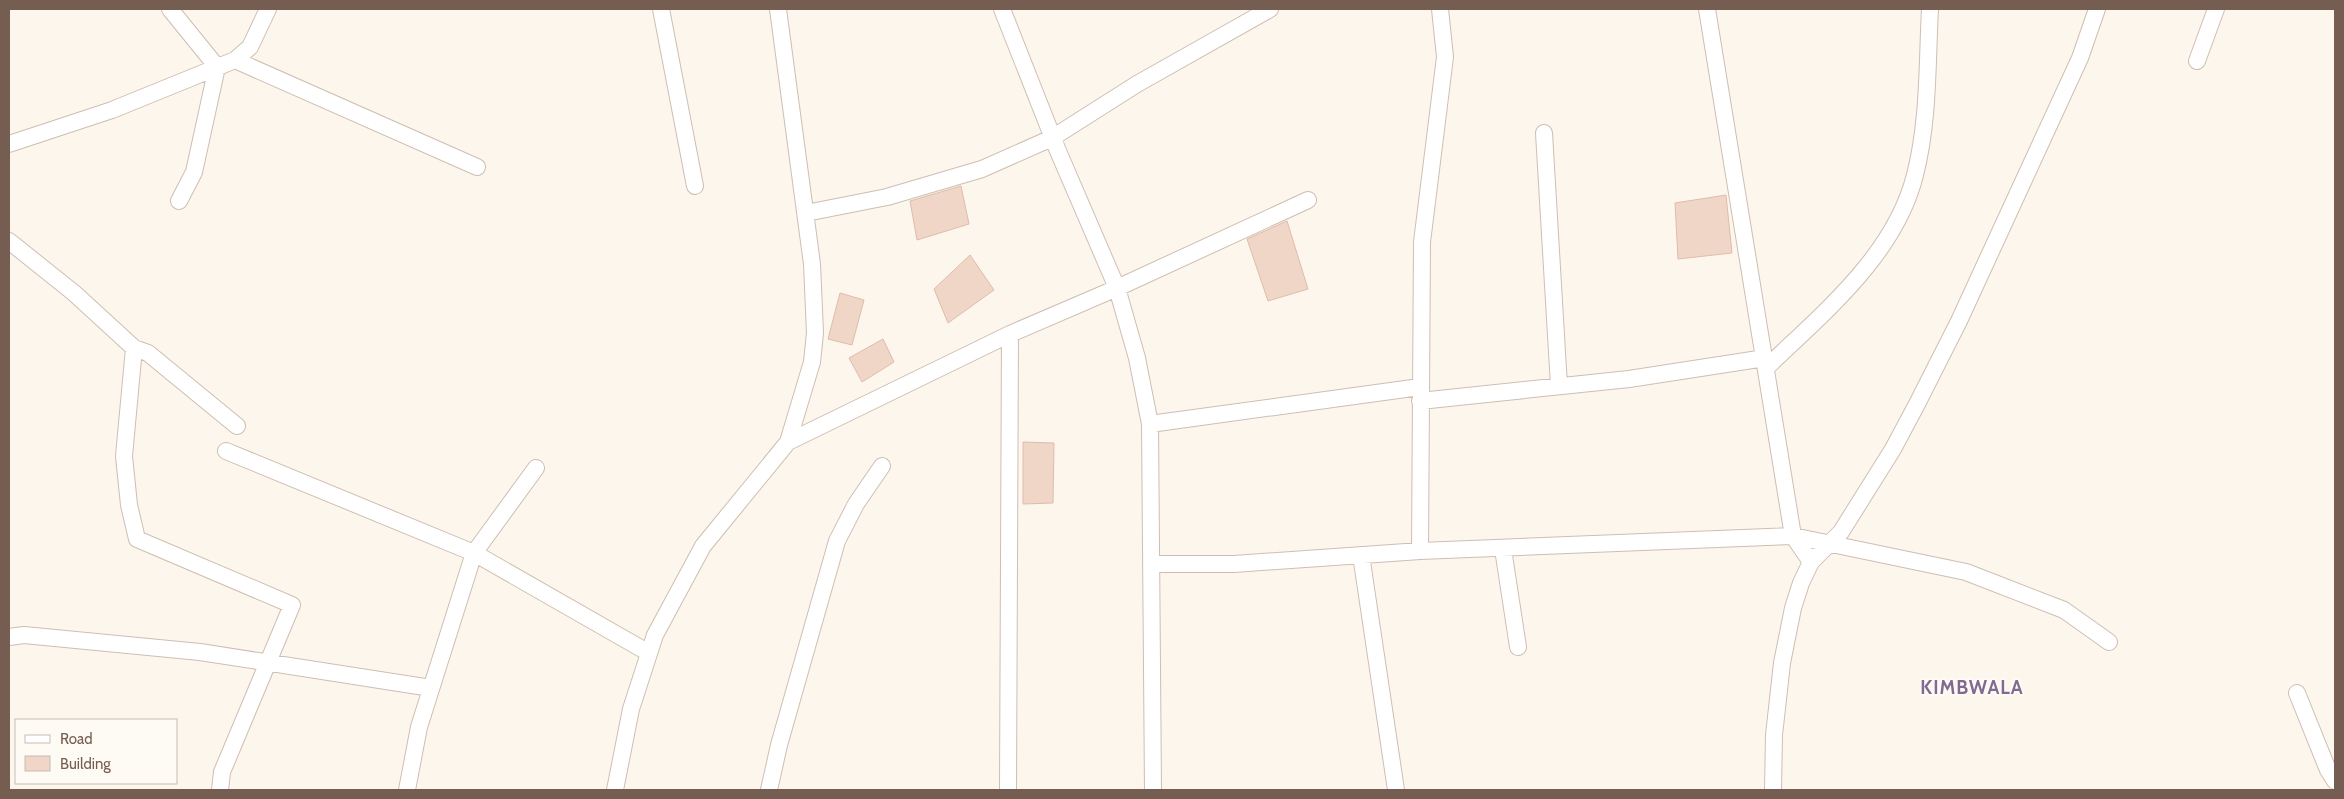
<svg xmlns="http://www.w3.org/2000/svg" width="2344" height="799" viewBox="0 0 2344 799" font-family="Cabin,sans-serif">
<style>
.building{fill:#efd6c7;stroke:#e0bca9}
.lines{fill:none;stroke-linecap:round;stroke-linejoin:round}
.street-casing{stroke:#cebeb3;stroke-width:18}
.street{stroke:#fff;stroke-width:16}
.labels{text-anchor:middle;stroke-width:4;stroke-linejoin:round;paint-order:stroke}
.district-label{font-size:19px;font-weight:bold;letter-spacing:1px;fill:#826991;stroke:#fefaf4}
</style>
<rect width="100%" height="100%" fill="#fcf6ed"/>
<path class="building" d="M961,186L969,224L917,240L910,201Z
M1726,195L1732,253L1678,259L1675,203Z
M1287,221L1308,289L1268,301L1247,239Z
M970,255L994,290L948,323L934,289Z
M840,293L864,300L852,345L828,339Z
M883,339L894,362L862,382L849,358Z
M1023,442L1054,443L1053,503L1023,504Z"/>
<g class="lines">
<g class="street-casing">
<path id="street" d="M170,9L217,67L194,172L179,201
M661,9L695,186
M1002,9L1058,151L1117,288L1137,358L1150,424L1153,790
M1707,9L1793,536L1966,572L2064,610L2109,642
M235,60L477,167
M2197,61L2216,9
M1544,133L1559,386
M9,144L112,110L235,60L250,47L268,9
M806,213L887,197L982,169L1052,138L1137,84L1270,9
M9,241L74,293L134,348L148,353L237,426
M134,348L124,456L129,505L137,539L292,605L222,772L220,790
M1767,367C1824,312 1895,255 1915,175C1929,120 1927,64 1930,9
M1420,401L1629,379L1765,358
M1150,424L1420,387
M788,442L1010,334L1117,288L1308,200
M226,451L474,553L649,653
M1503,549L1518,647
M1420,551L1422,242L1445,57L1440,9
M1361,555L1396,790
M1152,564H1234L1420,551L1793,536L1811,562
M9,637L24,635L200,652L431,688
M2297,693L2328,770L2335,781
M407,790L419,727L474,553L536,468
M615,790L631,709L655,635L703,546L788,442L812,362L815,333L812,264L778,9
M769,790L779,745L837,541L856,504L882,466
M1008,790L1010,334
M1773,790L1774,735L1782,663L1793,608L1801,583L1811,562L1841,532L1893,449L1917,404L1959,321L2039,147L2080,58L2097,9"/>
</g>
<use href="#street" class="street"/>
</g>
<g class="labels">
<g class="district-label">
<text x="1972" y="694">KIMBWALA</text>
</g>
</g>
<rect width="2344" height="799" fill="none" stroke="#765d51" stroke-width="20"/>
<rect x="15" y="719" width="162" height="65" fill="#fefaf4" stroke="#c8bbb3"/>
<rect x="25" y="735" width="25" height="8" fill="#ffffff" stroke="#c8bbb3"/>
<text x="60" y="744" font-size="15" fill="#765d51">Road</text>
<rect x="25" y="756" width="25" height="15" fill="#efd6c7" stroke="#c8bbb3"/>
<text x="60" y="769" font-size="15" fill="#765d51">Building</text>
</svg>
